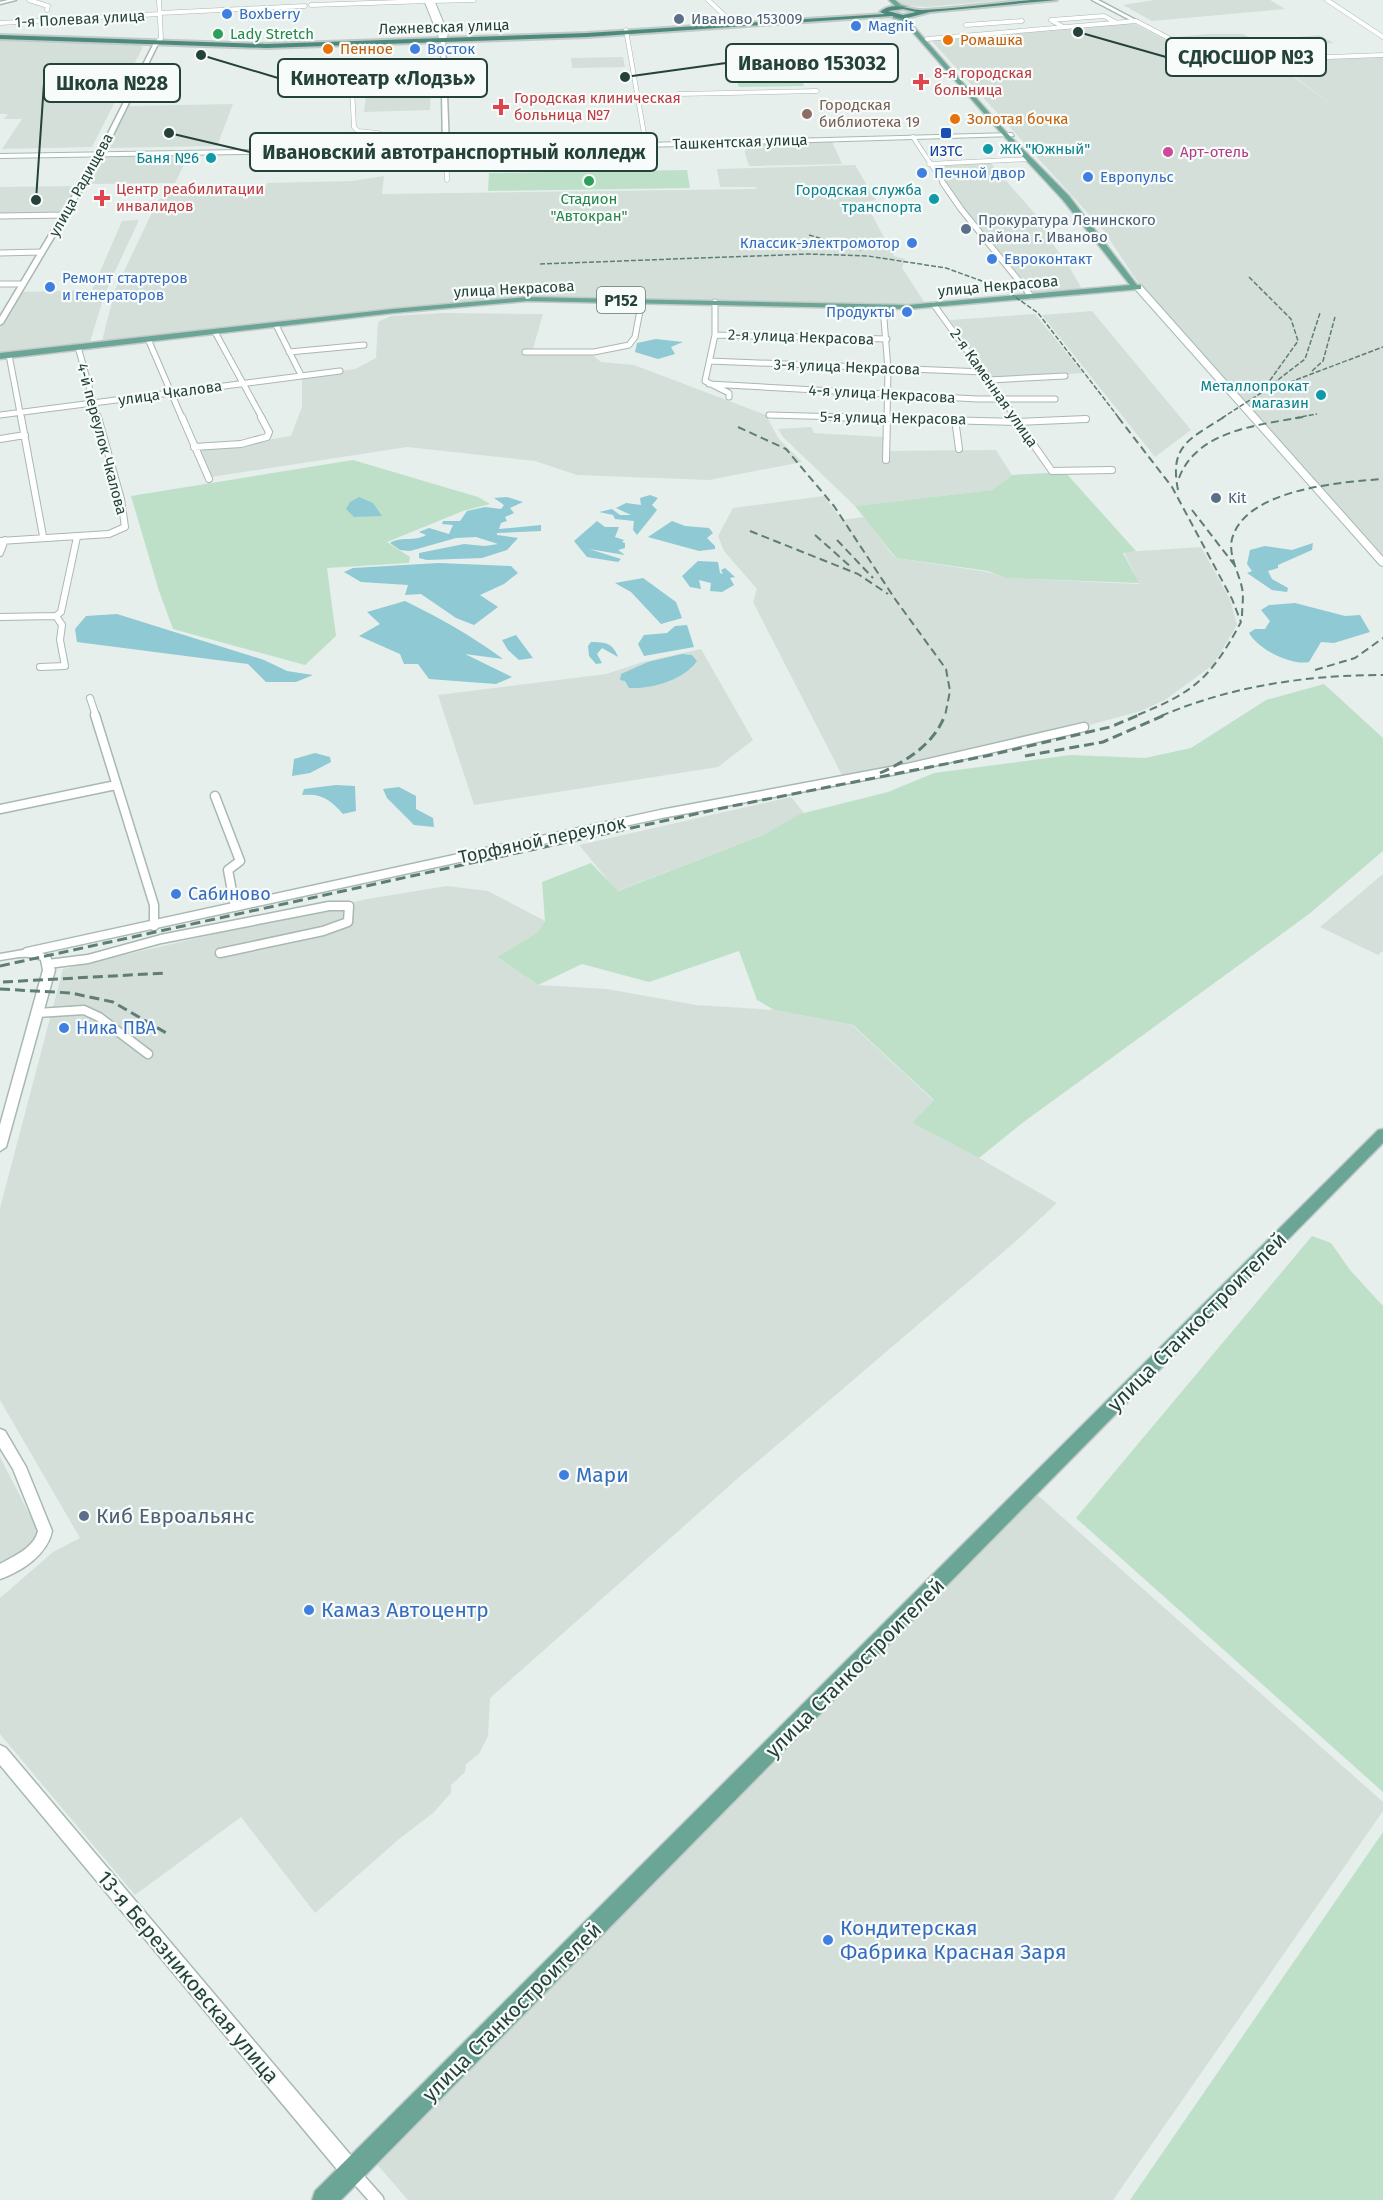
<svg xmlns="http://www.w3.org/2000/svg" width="1383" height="2200" viewBox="0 0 1383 2200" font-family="'Fira Sans',sans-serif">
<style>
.built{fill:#d4dfda}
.green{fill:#bfe0c8}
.water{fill:#8ec9d4}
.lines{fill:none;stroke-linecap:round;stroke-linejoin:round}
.minor-far4-casing{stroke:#a8b8b2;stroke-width:5}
.minor-far3-casing{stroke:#a8b8b2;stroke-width:7}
.minor-far2-casing{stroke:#a8b8b2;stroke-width:8}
.minor-far1-casing{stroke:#a8b8b2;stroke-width:11}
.minor-casing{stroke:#a8b8b2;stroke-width:16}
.tertiary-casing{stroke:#a8b8b2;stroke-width:3}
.secondary-casing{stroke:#a4bbb3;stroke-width:2}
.primary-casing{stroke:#c2cac8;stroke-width:3}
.trunk-casing{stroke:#c2cac8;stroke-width:4}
.minor-far4{stroke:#fff;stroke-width:4}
.minor-far3{stroke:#fff;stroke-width:5}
.minor-far2{stroke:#fff;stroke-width:6}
.minor-far1{stroke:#fff;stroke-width:8}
.minor{stroke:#fff;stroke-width:13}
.tertiary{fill:#fff;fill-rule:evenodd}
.secondary{fill:#fff;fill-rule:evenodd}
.primary{fill:#6aa596;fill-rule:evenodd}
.trunk{fill:#4c8a7c;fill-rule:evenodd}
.rail-far2{stroke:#5f7d75;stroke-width:1.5;stroke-dasharray:5 2;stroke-linecap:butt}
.rail-far1{stroke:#5f7d75;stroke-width:2;stroke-dasharray:8 4.5;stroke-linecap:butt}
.rail{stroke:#5f7d75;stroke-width:3;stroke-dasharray:10 5;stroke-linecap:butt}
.shop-dot{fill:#3f7fe0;stroke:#f7fbf9;stroke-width:2}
.service-dot{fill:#5c6f8a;stroke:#f7fbf9;stroke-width:2}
.leisure-dot{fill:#2e9e5b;stroke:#f7fbf9;stroke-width:2}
.food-dot{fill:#e8710a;stroke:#f7fbf9;stroke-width:2}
.health-dot{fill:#e0444e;stroke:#f7fbf9;stroke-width:2}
.education-dot{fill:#8d6e63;stroke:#f7fbf9;stroke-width:2}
.transit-dot{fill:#1a4fb4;stroke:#f7fbf9;stroke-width:2}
.culture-dot{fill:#0f9aa8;stroke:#f7fbf9;stroke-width:2}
.hotel-dot{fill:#d1479c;stroke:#f7fbf9;stroke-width:2}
.labels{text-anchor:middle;stroke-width:4.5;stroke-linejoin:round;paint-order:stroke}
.far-shop-label{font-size:15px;fill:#366cbe;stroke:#f7fbf9;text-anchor:start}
.far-street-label{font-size:15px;fill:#24423a;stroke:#f7fbf9}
.far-service-label{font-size:15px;fill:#4e5e75;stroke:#f7fbf9;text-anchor:start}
.far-leisure-label{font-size:15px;fill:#27864d;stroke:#f7fbf9;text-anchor:start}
.far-food-label{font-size:15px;fill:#c56008;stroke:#f7fbf9;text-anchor:start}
.far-health-label{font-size:15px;fill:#be3a42;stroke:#f7fbf9;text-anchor:start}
.far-education-label{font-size:15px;fill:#785e54;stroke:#f7fbf9;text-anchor:start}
.far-culture-label{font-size:15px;fill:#0d838f;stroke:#f7fbf9;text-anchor:end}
.far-transit-label{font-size:15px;fill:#164399;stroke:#f7fbf9}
.far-hotel-label{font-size:15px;fill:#b23c85;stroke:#f7fbf9;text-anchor:start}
.shield{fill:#f7fbf9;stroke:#637a73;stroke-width:1.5}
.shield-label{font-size:16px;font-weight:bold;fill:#24423a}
.street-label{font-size:18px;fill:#24423a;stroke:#f7fbf9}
.shop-label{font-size:18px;fill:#366cbe;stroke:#f7fbf9;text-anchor:start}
.near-street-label{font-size:21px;fill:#24423a;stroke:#f7fbf9}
.near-shop-label{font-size:21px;fill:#366cbe;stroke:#f7fbf9;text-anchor:start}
.near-service-label{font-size:21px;fill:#4e5e75;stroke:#f7fbf9;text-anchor:start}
.leader{fill:none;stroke:#24423a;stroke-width:2}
.callout-dot{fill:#24423a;stroke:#f7fbf9;stroke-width:2}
.callout{fill:#f7fbf9;stroke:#24423a;stroke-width:2}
.callout-label{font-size:20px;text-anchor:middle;font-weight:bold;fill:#24423a}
</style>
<rect width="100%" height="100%" fill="#e6efeb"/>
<path class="built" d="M898,0H1005L927,7L903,6Z
M1154,0H1270L1285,9L1152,21L1123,5Z
M1131,22L1196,56L1254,55L1271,60L1332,105L1276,62L1383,56V557L1145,293L1104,231L930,39Z
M1208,34H1243L1253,39L1221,42L1229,46L1196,50L1174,37Z
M1319,35L1334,43L1265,49L1255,41Z
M0,38L143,45L140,47H143L92,147L2,149L22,119H4L8,114H0Z
M623,57L625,67L572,68L571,58Z
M431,81L430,110L364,112L367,84Z
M233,104L217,146L107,148L129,106Z
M831,139L842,164L749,166L745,154L746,142Z
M190,153L175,183L89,184L105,155Z
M988,160L1056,238L1049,239L1067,263L1082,289L1033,293L929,164Z
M855,165L876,200L865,202L894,256L905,259L902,268L925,303L881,304L526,296L102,341L115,290L158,200L177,190L266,187L267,183L352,181L384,176L382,194L755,189L757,187H720L717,169Z
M80,186L65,213L0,214V187Z
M139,220L105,293L90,342L0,353V328L22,292L92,290L122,221Z
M1092,311L1191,430L1155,457L1042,315Z
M442,313L543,314L532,352L591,354L601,362L634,365L766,415L778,438L802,462L709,480L577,475L535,461L407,447L211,477L198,451L291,436L302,407V376L355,369L376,358L378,322L391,316Z
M1035,314L1083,373L993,380L950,320Z
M811,427L814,433L884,437V451L996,450L1012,475L992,490L855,506L783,437L778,429Z
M824,496L842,520L864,517L895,558L988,572L1005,578L1139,584L1124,552L1201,547L1230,599L1237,625L1213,665L1165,700L1141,711L1022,743L844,779L753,602L757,589L724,551L718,536L733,508Z
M701,649L753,740L718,767L474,805L438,695L606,674L643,662Z
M791,797L804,813L765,834L617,891L579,845Z
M1383,874V951L1378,955L1320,927Z
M447,886L488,891L545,921L538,932L497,957L538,985L607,989L696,1005L774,1010L852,1025L934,1101L912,1123L979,1158L1057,1203L1015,1242L737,1479L490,1698L488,1736L479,1754L466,1764L465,1772L451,1785V1793L433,1813L399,1839L315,1913L241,1817L135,1895L0,1734V1598L53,1552L80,1538L0,1400V1208L63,969L367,899Z
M0,1457L39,1533L32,1544L0,1565Z
M1034,1492L1383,1802V1811L1113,2200H408L375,2162Z"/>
<path class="green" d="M801,78L804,86L739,87L736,79Z
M687,170L690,188L488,191L489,173Z
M353,460L478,497L490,504L463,511L387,542L410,557L409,563L327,568L336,636L305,665L173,629L159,591L131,496Z
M1065,472L1136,551L1123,553L1139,583L1005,578L988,571L896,558L855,506L992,490L1012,475Z
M1324,684L1383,738V851L1309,914L1021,1124L979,1158L912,1123L934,1100L853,1025L774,1010L757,1000L739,951L649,982L582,964L538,985L497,957L538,932L545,921L542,882L591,863L618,891L765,834L800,814L888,792L934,773L1071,755L1145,758L1191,748L1266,700Z
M1312,1236L1331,1243L1350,1270L1383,1306V1792L1076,1518Z
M1383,1832V2200H1130Z"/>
<path class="water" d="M656,339L683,342L671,347L675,354L658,359L635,352L637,343Z
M650,495L658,498L652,505L657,510L637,535L633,530L634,521L615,519L613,515L599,512L612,509L620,515H631L616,508L626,503L641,505L640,498Z
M359,497L373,503L382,516L354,517L346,509L350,502Z
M507,497L523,502L510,508L514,513L505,517L507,521L501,523L499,529L541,525V531L497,533V535L518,538L507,550L482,558L427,560L419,558V553L464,544L485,546L498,544L476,537L456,538L410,551L400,550L390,543C400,536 415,542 426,535L419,532L429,528L449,534L453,525L442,524L443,521H460L467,511L485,507L501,509L504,505L494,498Z
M597,521L605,527H619L615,537L624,540L622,542L625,543V548L618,550L625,555L589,549L621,559L618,562L587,557L574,541Z
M672,521L685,526L709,528L713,533L707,538L715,546V549L699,551L648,537Z
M1313,543L1312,550L1278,565V568L1268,571L1272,579L1288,588L1287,592L1272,590L1247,573L1252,571L1247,564L1250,550L1265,546L1292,550Z
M698,561L718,562L720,573L723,574L721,570L725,568L735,577L730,578L734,585L722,592L710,591L711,583L699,580L701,589L690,587L682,576Z
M439,563L511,566L518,573L504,584L480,595L498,607L474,625L456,618L421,594L405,595L408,585L361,582L344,572L353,568Z
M643,578L676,602L682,618L661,624L631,592L615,583Z
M405,601C440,618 472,636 503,659L465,654L512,677L496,684L429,679L418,664H404L400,654L359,636L380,624L367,612Z
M1295,603L1345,616L1360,615L1370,632L1334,643L1321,642L1309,662C1290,666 1257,648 1249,633L1255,629H1265L1270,621L1261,610L1269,605Z
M117,614L264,660L287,671L313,675L296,682H266L248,664L77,642L75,629L86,616Z
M687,625L694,647L644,656L638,644L644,635L667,633L675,626Z
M516,635L533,658L519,660L508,650L502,640Z
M591,642C605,642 613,643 618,657L602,648L597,654L602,663L596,664L589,656L588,646Z
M682,654L692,655L697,661C684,680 652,689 629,688L625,681L620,680L621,674L648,662Z
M315,753L330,757L331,762L310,773L292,776L294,759Z
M336,785L355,786L356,811L343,814C330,799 321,793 302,795L304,789Z
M399,787L416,796V809L433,818L434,827L414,825L387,798L383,789Z"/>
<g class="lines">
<g class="minor-far4-casing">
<path id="minor-far4" d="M29,0L48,6L47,10
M708,0L735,25
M1327,0L1383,37
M432,1L474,0
M311,5L428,1
M160,13L305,6
M0,23L160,14
M966,25L1022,21
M1063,27L1051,20L1104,16L1117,23
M626,30L646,145
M927,39L1136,21L1197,53
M156,44L161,38L159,0
M1273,59L1383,55
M352,88L354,127L358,131L378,133L375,148
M678,94L817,91
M913,137L944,184
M446,148L447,180
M929,164L1029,159"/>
</g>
<g class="minor-far3-casing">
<path id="minor-far3" d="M943,183L961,209L1031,296
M0,216L65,215
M0,253L42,252
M0,284H23
M715,302V335L705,381L729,393V397
M934,305L1016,418
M883,307L888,369L887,418
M276,325L301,375
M215,332L262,418
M715,335L887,339
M148,339L182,418
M78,347L98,418
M289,352L364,345
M525,352H594L629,345L635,337L642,300
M9,355L21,418
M710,361L984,372
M990,380L1065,376
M709,384L977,399H1055
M0,415L340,371
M769,415L881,418"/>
</g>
<g class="minor-far2-casing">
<path id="minor-far2" d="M21,417L43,536
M182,417L209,479
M828,417L1017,422L1086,419
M1014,417L1052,471L1112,470
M955,419L959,449
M0,439L25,435
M194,447L241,444L267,437L269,432L261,417
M886,460L887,417
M0,541L109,534L125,527L121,499L98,417
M0,553L5,540
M0,617L56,616
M40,667L65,666L60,640L62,625L56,616L61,612L77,537
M90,698L96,716"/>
</g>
<g class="minor-far1-casing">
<path id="minor-far1" d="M95,715L154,905V926
M215,796L240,861L228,870L235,907
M0,809L116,785
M27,952L661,814L907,768L1084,727
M48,964L88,959L161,939L329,906H349L348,922L323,931L220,953
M37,1013L84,1010L99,1017L148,1054"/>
</g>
<g class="minor-casing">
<path id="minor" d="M353,2173L377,2200"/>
</g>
<g class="tertiary-casing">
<path id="tertiary" d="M8,0H16L0,4V2Z
M1092,0H1098L1138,21L1134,22Z
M443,39L445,40L449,148L446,150L443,148L441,40Z
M154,43L158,44L104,153L3,323L0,325V317L98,153Z
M23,950H34L50,956L55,970L6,1147L0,1151V1125L43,970L41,960C28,954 14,958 0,960V954Z
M0,1429L5,1431L26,1467L52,1531C47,1555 22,1571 0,1579V1564C14,1556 34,1548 38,1531L13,1469L0,1448Z
M0,1745L6,1748L359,2165L362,2172L359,2179L352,2182L345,2179L0,1765Z"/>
</g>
<g class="secondary-casing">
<path id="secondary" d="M424,0H434L448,34L445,41L440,40Z
M1012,133L1014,136L646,147L0,158V154L646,143Z
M1135,285H1141L1383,557V566L1380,565L1135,289Z"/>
</g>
<g class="primary-casing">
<path id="primary" d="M889,0H895L901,5L908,7L897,8Z
M893,16L907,19L1006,132L1069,196L1137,285H1141V289L908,309L527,301L393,313L0,359V353L393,309L527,297L908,305L1130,285L1063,200L1002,134L903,21L893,18Z
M1383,1129V1143L341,2200H312L315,2191L1378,1130Z"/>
</g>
<g class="trunk-casing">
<path id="trunk" d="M1031,0H1057L930,12L903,19L892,16L587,37L266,48L0,39V35L266,44L587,33L885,14L880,12C894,0 909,11 923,10C959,8 995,3 1031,0ZM903,9L916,12L903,15L888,11Z"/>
</g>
<use href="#minor-far4" class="minor-far4"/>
<use href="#minor-far3" class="minor-far3"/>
<use href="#minor-far2" class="minor-far2"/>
<use href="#minor-far1" class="minor-far1"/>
<use href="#minor" class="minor"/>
<use href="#tertiary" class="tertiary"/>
<use href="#secondary" class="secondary"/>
<use href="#primary" class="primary"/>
<use href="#trunk" class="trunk"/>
<path class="rail-far2" d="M809,235L861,250
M540,264L808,254L868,256L946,268L1004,289L1038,313L1119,418
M1249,277L1291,319L1298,341L1261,393L1305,359L1320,313
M1312,371L1323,361L1335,317
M1222,418L1261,393L1383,347
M1295,418L1317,414"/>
<path class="rail-far1" d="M1118,417L1172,487L1232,599L1241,622C1210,679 1195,692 1135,716
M738,427L786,449L834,506L895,599L946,669L950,691L945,716
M1179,478C1197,430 1259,425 1303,417
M1178,490C1169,445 1190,439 1224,417
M1192,510L1236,567
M750,531L858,574L888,594
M815,535L851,567
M837,540L873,578
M1242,616C1242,607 1244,597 1242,588C1239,573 1228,555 1232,539C1245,489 1341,482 1383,479
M1315,670L1355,658L1383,638
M1161,716C1231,686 1307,675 1383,675"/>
<path class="rail" d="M1025,756L1103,742L1165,715
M880,773C907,761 934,744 945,715
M0,966L732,806L986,756L1110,727L1139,715
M3,982L166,973
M0,989L71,993L113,1002L168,1034"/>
</g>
<g class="shop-dot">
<circle cx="227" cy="14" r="6"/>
<circle cx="856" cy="26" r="6"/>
<circle cx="415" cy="49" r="6"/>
<circle cx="922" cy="173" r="6"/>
<circle cx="1088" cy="177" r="6"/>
<circle cx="912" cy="243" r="6"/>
<circle cx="992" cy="259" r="6"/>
<circle cx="50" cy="287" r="6"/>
<circle cx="907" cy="312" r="6"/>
<circle cx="176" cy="894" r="6"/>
<circle cx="64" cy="1028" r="6"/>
<circle cx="564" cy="1475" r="6"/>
<circle cx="309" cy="1610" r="6"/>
<circle cx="828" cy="1940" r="6"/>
</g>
<g class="service-dot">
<circle cx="679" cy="19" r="6"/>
<circle cx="966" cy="229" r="6"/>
<circle cx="1216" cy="498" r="6"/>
<circle cx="84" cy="1516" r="6"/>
</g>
<g class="leisure-dot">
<circle cx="218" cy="34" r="6"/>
<circle cx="589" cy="181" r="6"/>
</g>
<g class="food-dot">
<circle cx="948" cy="40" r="6"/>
<circle cx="328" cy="49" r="6"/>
<circle cx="955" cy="119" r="6"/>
</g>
<g class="health-dot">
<path d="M918 73h6v6h6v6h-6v6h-6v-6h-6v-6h6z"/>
<path d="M498 98h6v6h6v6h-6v6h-6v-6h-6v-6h6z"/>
<path d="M99 189h6v6h6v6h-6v6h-6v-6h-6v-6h6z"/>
</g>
<circle class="education-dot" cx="807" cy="114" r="6"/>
<rect class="transit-dot" x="940" y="127" width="12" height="12" rx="3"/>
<g class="culture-dot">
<circle cx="988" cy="149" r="6"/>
<circle cx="211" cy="158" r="6"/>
<circle cx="934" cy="199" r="6"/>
<circle cx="1321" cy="395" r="6"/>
</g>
<circle class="hotel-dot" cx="1168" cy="152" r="6"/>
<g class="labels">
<g class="far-shop-label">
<text x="239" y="19">Boxberry</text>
<text x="868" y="31">Magnit</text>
<text x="427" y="54">Восток</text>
<text x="934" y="178">Печной двор</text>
<text x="1100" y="182">Европульс</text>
<text x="900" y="248" text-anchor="end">Классик-электромотор</text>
<text x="1004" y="264">Евроконтакт</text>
<text x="62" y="283">Ремонт стартеров<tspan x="62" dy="17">и генераторов</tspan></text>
<text x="895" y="317" text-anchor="end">Продукты</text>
</g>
<g class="far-street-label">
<text transform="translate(80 19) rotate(-3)" y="5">1-я Полевая улица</text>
<text transform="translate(444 27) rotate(-2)" y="5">Лежневская улица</text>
<text transform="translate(740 142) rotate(-2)" y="5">Ташкентская улица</text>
<text transform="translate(81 185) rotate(-61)" y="5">улица Радищева</text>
<text transform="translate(998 286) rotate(-5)" y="5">улица Некрасова</text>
<text transform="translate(514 289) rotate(-3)" y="5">улица Некрасова</text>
<text transform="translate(801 337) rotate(2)" y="5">2-я улица Некрасова</text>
<text transform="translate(847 367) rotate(2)" y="5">3-я улица Некрасова</text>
<text transform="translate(994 388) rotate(55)" y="5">2-я Каменная улица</text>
<text transform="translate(170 393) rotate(-8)" y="5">улица Чкалова</text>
<text transform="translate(882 394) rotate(3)" y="5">4-я улица Некрасова</text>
<text transform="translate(893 418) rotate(1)" y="5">5-я улица Некрасова</text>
<text transform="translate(102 439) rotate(75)" y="5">4-й переулок Чкалова</text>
</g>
<g class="far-service-label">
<text x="691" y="24">Иваново 153009</text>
<text x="978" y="225">Прокуратура Ленинского<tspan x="978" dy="17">района г. Иваново</tspan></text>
<text x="1228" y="503">Kit</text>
</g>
<g class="far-leisure-label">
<text x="230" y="39">Lady Stretch</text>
<text x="589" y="204" text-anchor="middle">Стадион<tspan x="589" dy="17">"Автокран"</tspan></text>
</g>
<g class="far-food-label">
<text x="960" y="45">Ромашка</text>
<text x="340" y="54">Пенное</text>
<text x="967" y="124">Золотая бочка</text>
</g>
<g class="far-health-label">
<text x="934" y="78">8-я городская<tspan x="934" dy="17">больница</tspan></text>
<text x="514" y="103">Городская клиническая<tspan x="514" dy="17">больница №7</tspan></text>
<text x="116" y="194">Центр реабилитации<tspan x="116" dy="17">инвалидов</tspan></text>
</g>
<g class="far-education-label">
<text x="819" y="110">Городская<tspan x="819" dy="17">библиотека 19</tspan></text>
</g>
<g class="far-culture-label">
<text x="1000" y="154" text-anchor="start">ЖК "Южный"</text>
<text x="199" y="163">Баня №6</text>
<text x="922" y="195">Городская служба<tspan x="922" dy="17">транспорта</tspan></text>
<text x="1309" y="391">Металлопрокат<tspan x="1309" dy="17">магазин</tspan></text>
</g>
<g class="far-transit-label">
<text x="946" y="156">ИЗТС</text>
</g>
<g class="far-hotel-label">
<text x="1180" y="157">Арт-отель</text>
</g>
<rect class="shield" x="597" y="287" width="48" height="26" rx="4.5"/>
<g class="shield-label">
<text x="621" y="306">Р152</text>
</g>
<g class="street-label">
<text transform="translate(542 840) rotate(-12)" y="6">Торфяной переулок</text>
</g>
<g class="shop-label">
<text x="188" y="900">Сабиново</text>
<text x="76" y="1034">Ника ПВА</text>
</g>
<g class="near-street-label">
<text transform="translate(1197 1322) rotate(-45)" y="7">улица Станкостроителей</text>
<text transform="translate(855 1668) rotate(-45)" y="7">улица Станкостроителей</text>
<text transform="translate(188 1977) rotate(50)" y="7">13-я Березниковская улица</text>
<text transform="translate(512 2012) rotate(-45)" y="7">улица Станкостроителей</text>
</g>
<g class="near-shop-label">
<text x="576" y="1482">Мари</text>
<text x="321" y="1617">Камаз Автоцентр</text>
<text x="840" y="1935">Кондитерская<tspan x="840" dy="24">Фабрика Красная Заря</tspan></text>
</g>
<g class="near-service-label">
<text x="96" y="1523">Киб Евроальянс</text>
</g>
</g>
<path class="leader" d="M1078 32L1166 57M625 77L726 63M201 55L278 78M36 200L44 83M169 133L250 152"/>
<g class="callout-dot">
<circle cx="1078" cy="32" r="6"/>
<circle cx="625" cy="77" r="6"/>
<circle cx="201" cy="55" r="6"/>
<circle cx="36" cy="200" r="6"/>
<circle cx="169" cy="133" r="6"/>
</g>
<g class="callout">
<rect x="1166" y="38" width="160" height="38" rx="6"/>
<rect x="726" y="44" width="172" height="38" rx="6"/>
<rect x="278" y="59" width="209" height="38" rx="6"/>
<rect x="44" y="64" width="136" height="38" rx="6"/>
<rect x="250" y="133" width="407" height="38" rx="6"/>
</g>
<g class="callout-label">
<text x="1246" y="64">СДЮСШОР №3</text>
<text x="812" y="70">Иваново 153032</text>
<text x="383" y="85">Кинотеатр «Лодзь»</text>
<text x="112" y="90">Школа №28</text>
<text x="454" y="159">Ивановский автотранспортный колледж</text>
</g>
</svg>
